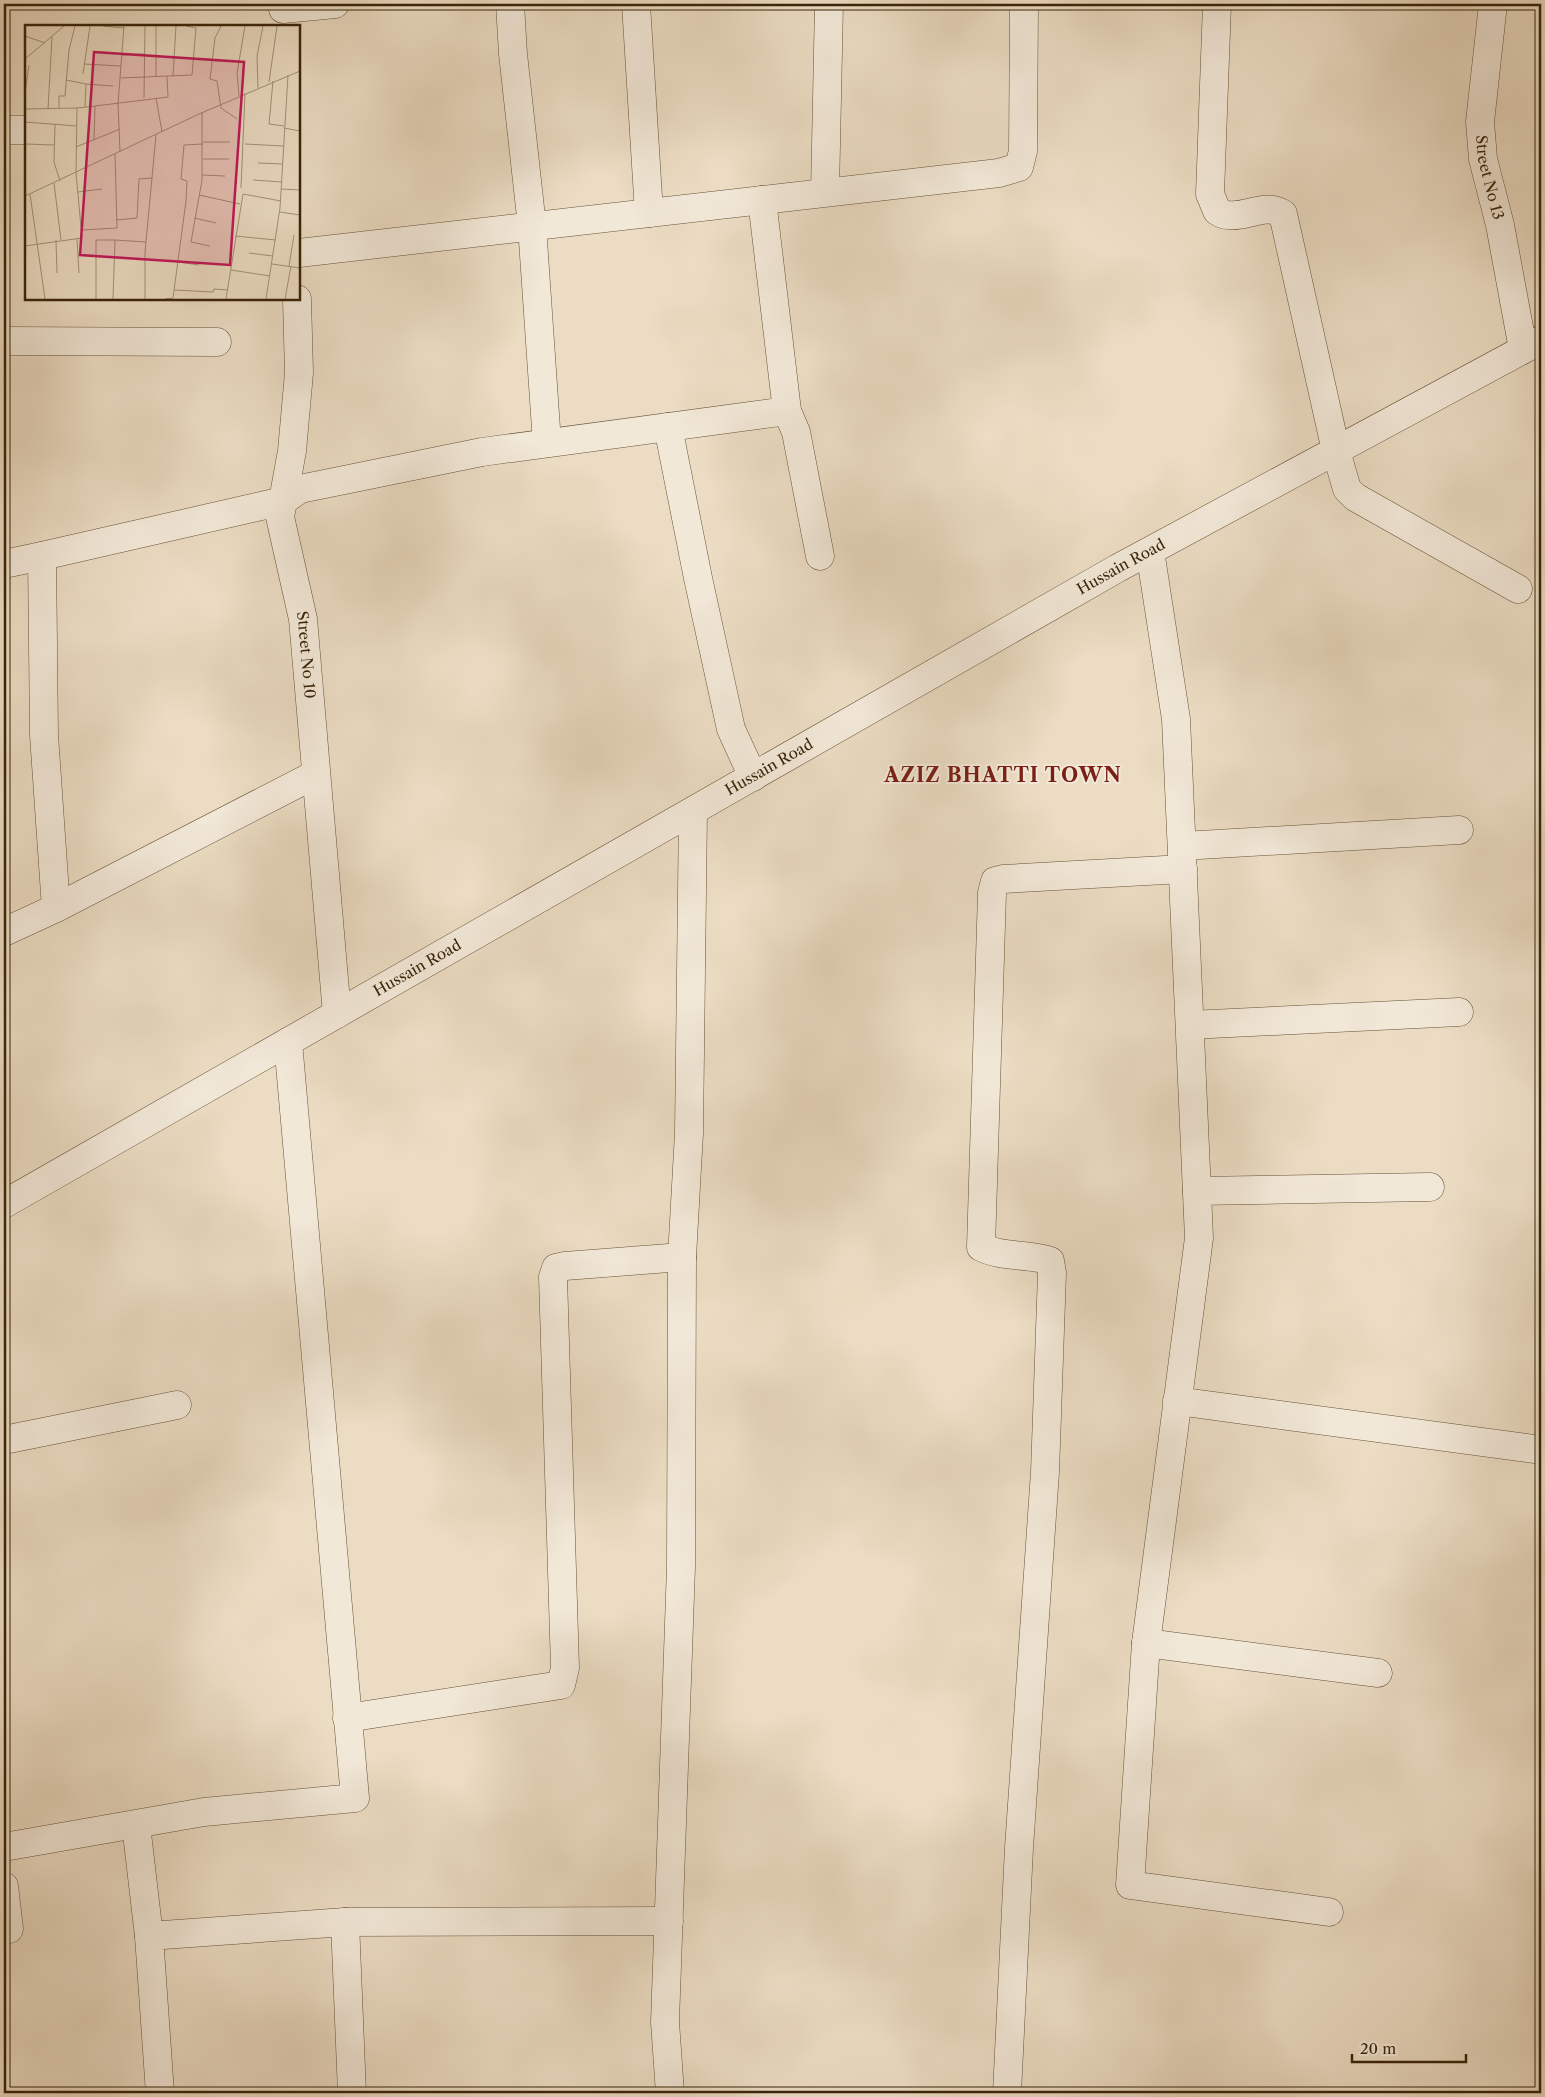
<svg xmlns="http://www.w3.org/2000/svg" width="1545" height="2097" viewBox="0 0 1545 2097" font-family="'Libre Caslon Text',serif">
<style>
.lines{fill:none;stroke-linecap:round;stroke-linejoin:round}
.minor-casing{stroke:#665237;stroke-width:29}
.tertiary-casing{stroke:#665237;stroke-width:29}
.minor{stroke:#f2e8d8;stroke-width:28}
.tertiary{stroke:#f2e8d8;stroke-width:28}
.labels{text-anchor:middle;stroke-width:4;stroke-linejoin:round;paint-order:stroke}
.street-label{font-size:15px;fill:#392408;stroke:#f2e8d8}
.district-label{font-size:20px;font-weight:bold;letter-spacing:1px;fill:#7a1f14;stroke:#f2e8d8}
.inset-road{fill:none;stroke:#a49278;stroke-width:1}
.view{fill:#c2185b;fill-opacity:0.15;stroke:#c2185b;stroke-width:2.5}
.inset-edge{fill:none;stroke:#392408;stroke-width:2.5}
</style>
<rect width="100%" height="100%" fill="#ebdcc3"/>
<filter id="stains"><feTurbulence type="fractalNoise" baseFrequency=".004" numOctaves="4"/><feColorMatrix values="0 0 0 0 .2 0 0 0 0 .09 0 0 0 0 .02 0 0 0 .5 -.17"/></filter>
<radialGradient id="worn" r=".72"><stop offset=".6" stop-color="#630" stop-opacity="0"/><stop offset="1" stop-color="#630" stop-opacity=".3"/></radialGradient>
<g class="lines">
<g class="minor-casing">
<g id="minor">
<path d="M510,4L513,54L532,226L547,443"/>
<path d="M636,4L649,213"/>
<path d="M1217,4L1210,194L1217,211C1220,213 1225,215 1228,215C1247,218 1265,202 1283,214L1336,451L1347,489L1355,497L1518,589"/>
<path id="s1" d="M1493,4L1480,122L1483,159L1500,225L1523,349"/>
<path d="M283,9L335,4"/>
<path d="M4,130H26"/>
<path d="M825,192L829,4"/>
<path d="M299,253L999,173L1019,167L1023,151L1024,4"/>
<path id="s2" d="M297,299L299,373L292,451L280,517L303,619L337,1014"/>
<path d="M4,341L217,342"/>
<path d="M787,411L796,432L820,556"/>
<path d="M668,427L698,578L731,729L753,777"/>
<path d="M1150,551L1176,719L1199,1238L1146,1643L1130,1885L1329,1912"/>
<path d="M4,564L42,556"/>
<path d="M1182,846L1459,830"/>
<path d="M56,908L44,735L42,556L283,501L300,489L482,452L787,411L762,200"/>
<path d="M4,932L56,908L316,774"/>
<path d="M1190,1025L1459,1012"/>
<path d="M1197,1191L1430,1187"/>
<path d="M1177,1401L1541,1450"/>
<path d="M4,1440L177,1405"/>
<path d="M1146,1643L1378,1673"/>
<path d="M347,1718L561,1685L565,1668L553,1277L556,1268L565,1266L682,1257"/>
<path d="M136,1825L149,1936"/>
<path d="M4,1847L204,1812L355,1798L288,1042"/>
<path d="M4,1886L9,1929H4"/>
<path d="M160,2093L149,1936L345,1922"/>
<path d="M352,2093L345,1922L669,1921"/>
<path d="M670,2093L665,2022L681,1567L682,1257L689,1133L693,811"/>
<path d="M1007,2093L1019,1848L1045,1472L1052,1273L1050,1261C1028,1253 1002,1258 981,1247L992,893L995,881L1003,879L1183,869"/>
</g>
</g>
<g class="tertiary-casing">
<g id="tertiary">
<path id="s3" d="M4,1204L1118,568L1541,340"/>
</g>
</g>
<use href="#minor" class="minor"/>
<use href="#tertiary" class="tertiary"/>
</g>
<g class="labels">
<g class="street-label">
<text dy="5" stroke="none"><textPath href="#s1" startOffset="175">Street No 13</textPath></text>
<text dy="5" stroke="none"><textPath href="#s3" startOffset="1286">Hussain Road</textPath></text>
<text dy="5" stroke="none"><textPath href="#s2" startOffset="360">Street No 10</textPath></text>
<text dy="5" stroke="none"><textPath href="#s3" startOffset="881">Hussain Road</textPath></text>
<text dy="5" stroke="none"><textPath href="#s3" startOffset="476">Hussain Road</textPath></text>
</g>
<g class="district-label">
<text x="1003" y="782">AZIZ BHATTI TOWN</text>
</g>
</g>
<g transform="translate(25 25)">
<rect width="275" height="275" fill="#ebdcc3"/>
<path class="inset-road" d="M78,1L99,3M196,1L190,13L185,54L192,56L196,83L212,94M0,11L20,18M97,30L119,29M0,34L39,1M59,39L96,41M58,49L65,1M148,51L151,1M131,52V1M96,53L167,50L171,3L161,1M41,55L61,59M248,56L244,99L259,101M244,57L252,1M233,63L232,31L238,1M0,68L4,40M214,71L212,48L220,1M119,73L120,1M131,73L137,107M60,82L61,59L88,61M34,83V71H40L44,25L50,1M0,84L52,83M23,84L27,12M177,88V155L166,217L185,221M0,97L52,101M30,99L29,137L35,156M259,103L275,106M69,115L70,81L143,72L142,51M178,117H205M0,119L29,120M220,119L258,121M51,122L95,104M95,127L93,79L99,1M178,134H204M233,138L258,139M177,150L200,151M228,155L257,157M29,158L36,215M216,163L220,68M256,164L275,165M53,167L77,164M5,169L20,274M174,170L215,179M0,171L174,89L275,46M255,187L275,190M169,193L191,198M91,195L112,193L114,154L127,153M57,205L92,203L90,129M210,211L251,215M52,214L54,248M31,215L32,248M0,221L57,213L51,148L52,83L70,81M224,228L248,231M153,237L174,240M247,239L275,243M264,241L269,210M206,245L245,251M149,265L188,267L189,264L203,265M71,274V215H90M88,274L90,215L121,217M120,274V227L131,110M140,274L148,273L161,176L162,156L156,154L159,120L178,119M201,274L218,169L256,176M241,274L255,183L263,50M260,274L266,241"/>
<path class="view" d="M69,27L219,37L205,240L55,230Z"/>
<rect width="275" height="275" class="inset-edge"/>
</g>
<rect width="1545" height="2097" fill="none" stroke="#ebdcc3" stroke-width="20"/>
<rect x="5" y="5" width="1535" height="2087" fill="none" stroke="#392408" stroke-width="2.5"/>
<rect x="10" y="10" width="1525" height="2077" fill="none" stroke="#392408"/>
<path d="M1352 2054v8h114v-8" fill="none" stroke="#392408" stroke-width="2.5"/>
<text x="1360" y="2054" font-size="15" fill="#392408" stroke="#f2e8d8" stroke-width="4" paint-order="stroke">20 m</text>
<rect width="100%" height="100%" filter="url(#stains)"/>
<rect width="100%" height="100%" fill="url(#worn)"/>
</svg>
